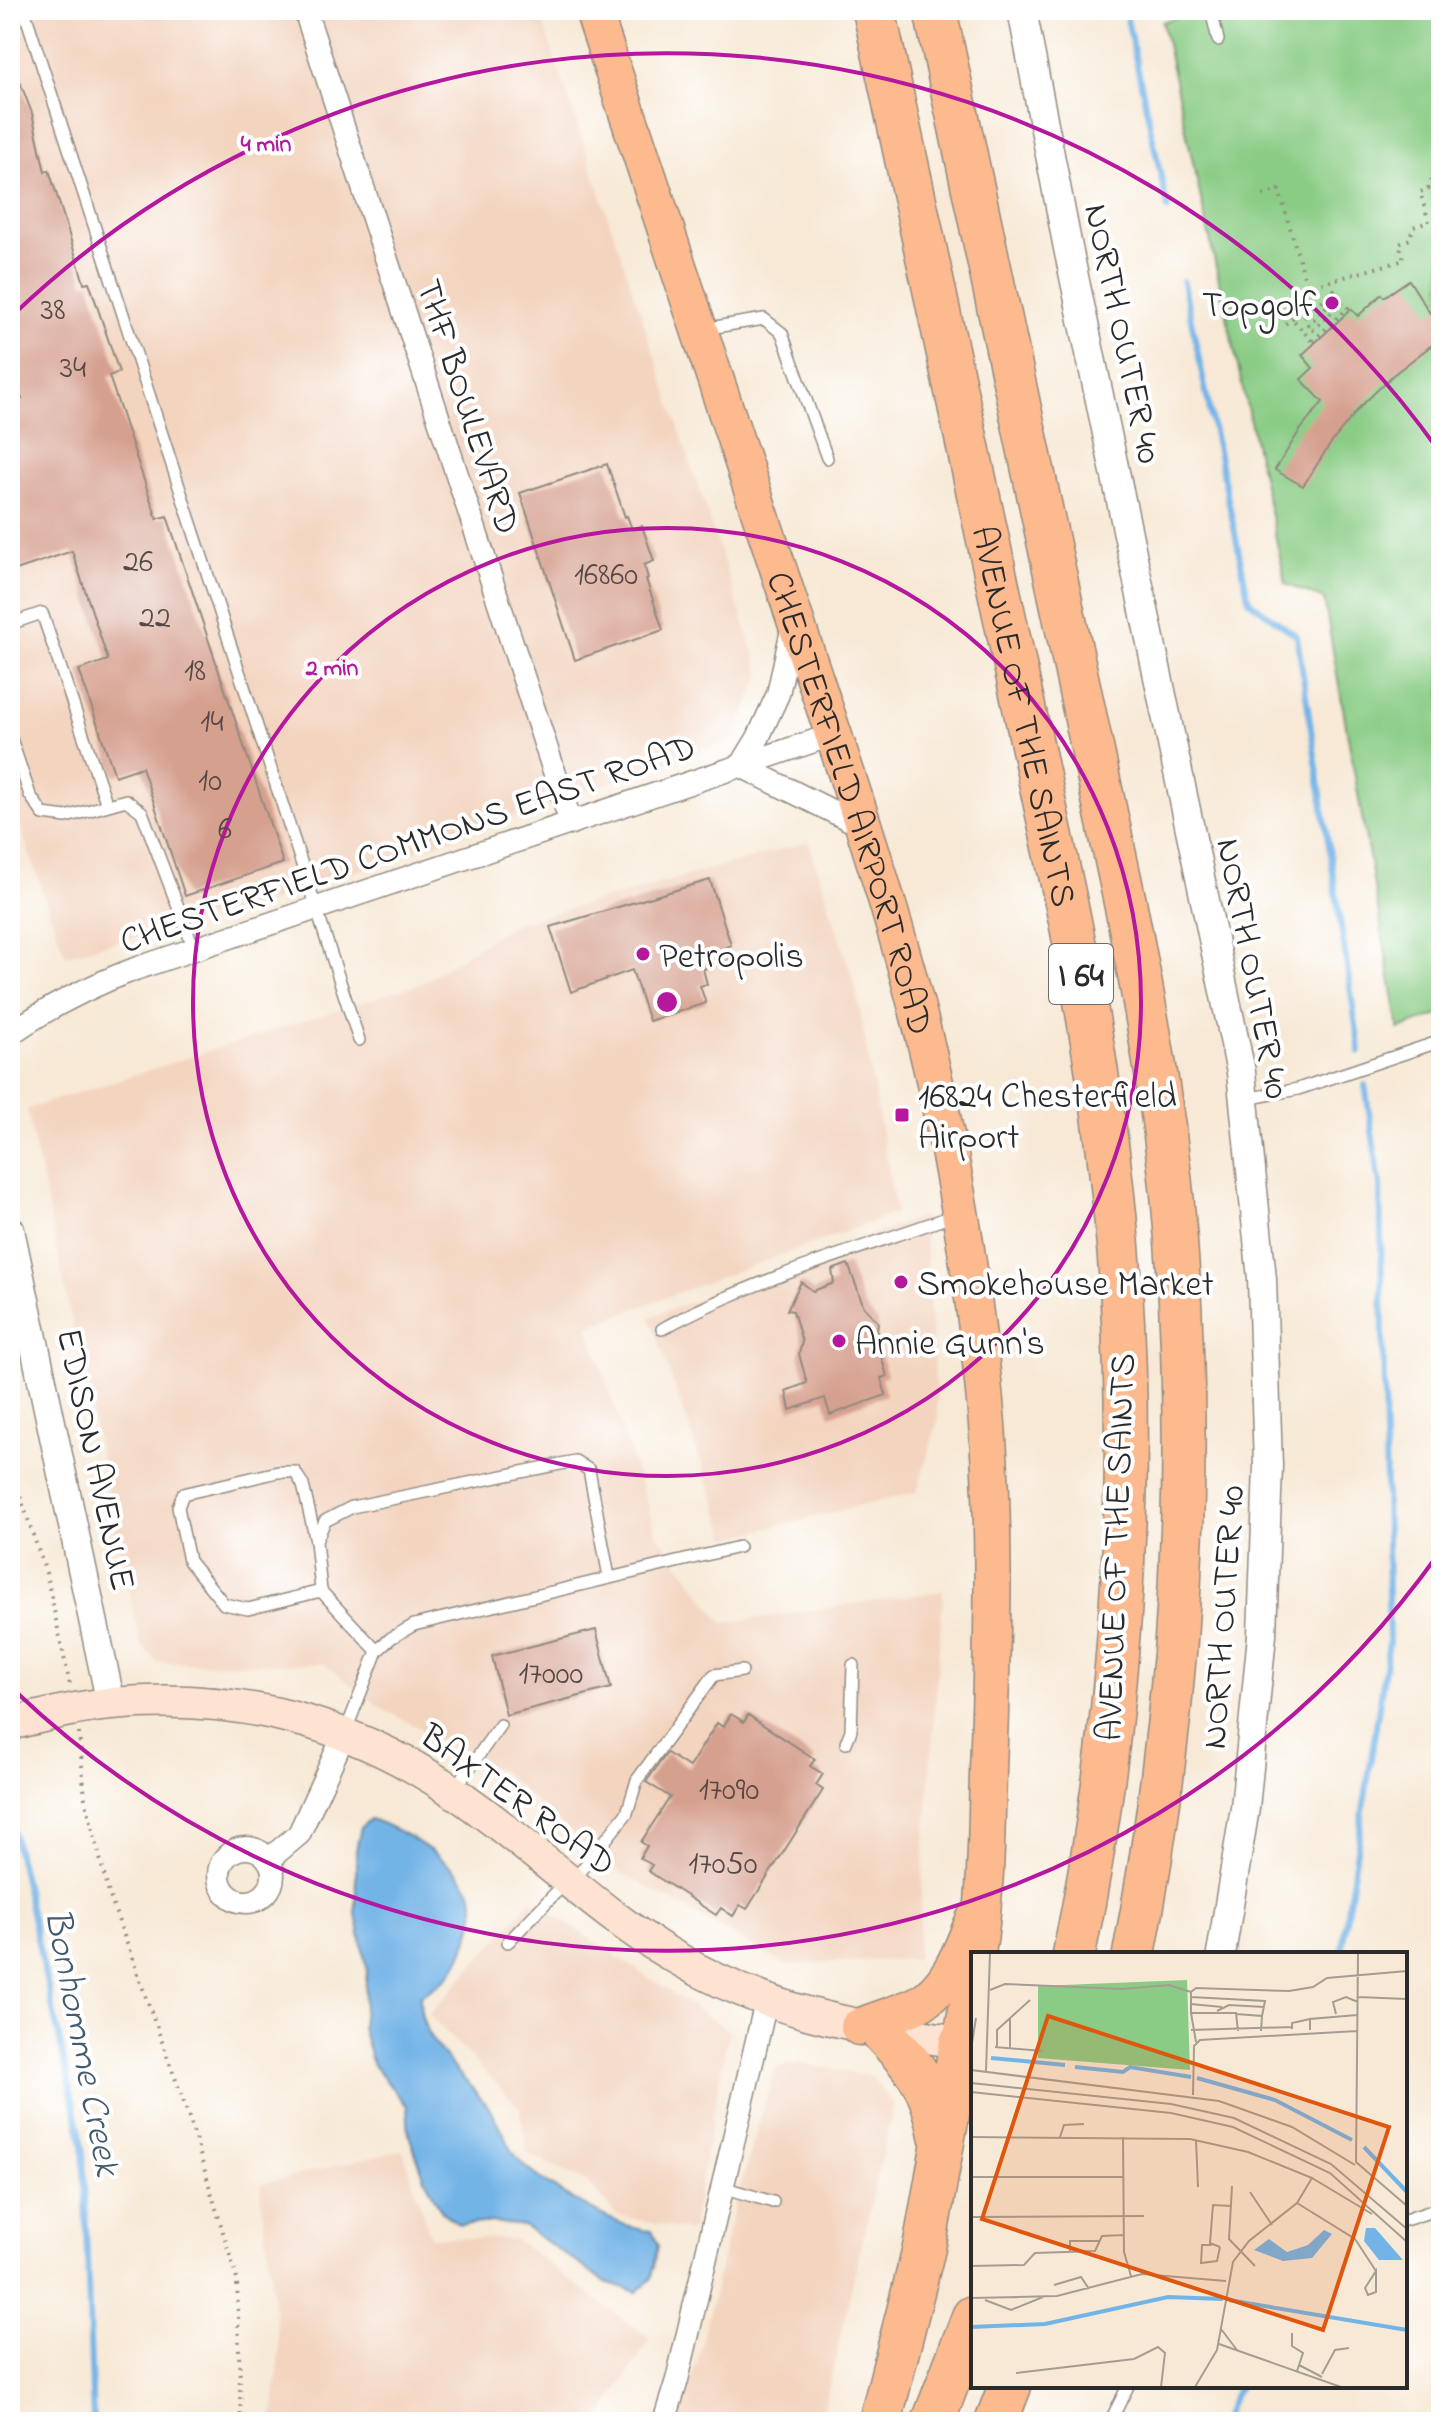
<svg xmlns="http://www.w3.org/2000/svg" width="1451" height="2432" viewBox="0 0 1451 2432" font-family="'Indie Flower',sans-serif">
<style>
.built{fill:#f3d4bf}
.green{fill:#8acc85;stroke:#5a7c58;stroke-width:2}
.water{fill:#73b4e7;stroke:#4f7089;stroke-width:2}
.lines{fill:none;stroke-linecap:round;stroke-linejoin:round}
.stream{stroke:#73b4e7;stroke-width:6}
.building{fill:#d6a08f}
.service-casing{stroke:#918a80;stroke-width:14}
.minor-casing{stroke:#918a80;stroke-width:25}
.tertiary-casing{stroke:#918a80;stroke-width:31}
.secondary-casing{stroke:#918a80;stroke-width:35}
.primary-casing{stroke:#918a80;stroke-width:39}
.motorway-casing{stroke:#918a80;stroke-width:45}
.path{stroke:#918a80;stroke-width:4;stroke-dasharray:2 6;stroke-linecap:butt}
.service{stroke:#fff;stroke-width:11}
.minor{stroke:#fff;stroke-width:22}
.tertiary{stroke:#fff;stroke-width:28}
.secondary{stroke:#fee3d2;stroke-width:32}
.primary{stroke:#fcba8e;stroke-width:36}
.motorway{stroke:#fcba8e;stroke-width:42}
.ring{fill:none;stroke:#b5179e;stroke-width:4}
.poi-dot{fill:#b5179e;stroke:#fff;stroke-width:3}
.labels{text-anchor:middle;stroke-width:8;stroke-linejoin:round;paint-order:stroke}
.number-label{font-size:32px;fill:#564844}
.shield{fill:#fff;stroke:#6b6b6b;stroke-width:2}
.shield-label{font-size:34px;font-weight:bold;fill:#2b2b2b}
.poi-label{font-size:36px;fill:#2b2b2b;stroke:#fff;text-anchor:start}
.street-label{font-size:36px;fill:#2b2b2b;stroke:#fff}
.water-label{font-size:38px;font-style:italic;fill:#445b6d;stroke:#fff}
.inset-river{fill:none;stroke:#73b4e7;stroke-width:4}
.inset-road{fill:none;stroke:#a59d92;stroke-width:2}
.view{fill:#df570e;fill-opacity:0.15;stroke:#df570e;stroke-width:4}
.inset-edge{fill:none;stroke:#2b2b2b;stroke-width:4}
.centre{fill:#b5179e;stroke:#fff;stroke-width:4}
.ring-label{font-size:24px;text-anchor:middle;font-weight:bold;fill:#b5179e;stroke:#fff;stroke-width:8;stroke-linejoin:round;paint-order:stroke}
</style>
<rect width="100%" height="100%" fill="#fff"/>
<filter id="ink" filterUnits="userSpaceOnUse"><feTurbulence type="fractalNoise" baseFrequency=".0125" numOctaves="2"/><feDisplacementMap in="SourceGraphic" scale="16" xChannelSelector="R" yChannelSelector="G"/><feConvolveMatrix kernelMatrix="1 2 1 2 8 2 1 2 1" color-interpolation-filters="sRGB"/></filter>
<filter id="wash" filterUnits="userSpaceOnUse"><feTurbulence type="fractalNoise" baseFrequency=".006" numOctaves="4" result="noise"/><feDisplacementMap in="SourceGraphic" scale="32" xChannelSelector="R" yChannelSelector="G"/><feGaussianBlur stdDeviation="1.8" result="paint"/><feColorMatrix in="noise" values="0 0 0 0 0 0 0 0 0 0 0 0 0 0 0 0 0 1.4 0 .05"/><feComposite in="paint" operator="in"/></filter>
<g filter="url(#wash)">
<rect width="100%" height="100%" fill="#f7e9d6"/>
<path class="built" d="M10,10H539L761,674L734,739L271,901L65,955L10,799Z
M809,842L856,989L896,1213L588,1326L657,1534L723,1623L943,1591L917,1959L784,1964L611,1867L502,1772L383,1709L324,1664L158,1663L140,1643L27,1109L422,983L511,925Z
M923,1216L938,1420L917,1492L728,1538L650,1317Z
M532,1900L729,2031L691,2232L617,2215L587,2182L528,2154L520,2108L429,2015Z
M799,2063L871,2076L894,2104L824,2408L819,2422H677L699,2356L733,2212L775,2067Z
M403,2150L430,2237L515,2239L650,2339L598,2422H273L279,2351L260,2184Z"/>
<path class="green" d="M1198,10H1441V1014L1399,1029L1324,599L1286,584L1162,22Z"/>
<path class="water" d="M370,1819C402,1829 458,1863 472,1894C481,1915 462,1965 445,1979C437,1986 428,1991 420,1996C416,2043 471,2079 495,2117C504,2130 508,2148 519,2160C540,2184 620,2230 652,2231L658,2245L652,2278L637,2292L606,2282L523,2226L493,2222L460,2225L442,2212L424,2176L409,2135L407,2106L373,2065L362,2028L367,1971L356,1914V1850L361,1827Z"/>
<g class="lines">
<path class="stream" d="M1125,10L1168,209
M1183,281L1249,601L1297,636L1360,1052
M10,1818L83,2145L93,2422
M1341,1954L1389,1642L1380,1184L1365,1085
M1221,2422L1239,2386"/>
</g>
<g id="blocks">
<path class="building" d="M11,59L32,113L45,172L49,170L84,283L89,282L119,372L109,376L157,519L167,516L283,863L185,896L142,767L115,776L79,670L108,660L72,551L10,572V403L22,399L10,363Z
M1409,280L1430,313L1441,306V338L1393,375L1360,407L1331,443L1303,486L1275,470L1300,430L1323,402L1301,379L1313,368L1302,355L1351,309L1358,316L1382,294L1384,297Z
M607,464L625,517L627,516L632,529L642,526L654,561L644,565L648,578L646,579L663,630L575,660L520,493Z
M710,880L731,945L726,947L731,961L703,969L707,984L700,986L706,1003L649,1021L632,970L571,992L550,927Z
M848,1264L864,1307L878,1322L876,1339L887,1376L881,1378L886,1395L830,1415L825,1398L790,1410L786,1391L807,1383L799,1354L802,1342L793,1311L787,1310L801,1282L813,1291L834,1283L832,1270Z
M596,1630L611,1688L506,1715L492,1656Z
M731,1714L744,1722L748,1715L815,1759L810,1766L823,1774L816,1785L823,1790L747,1909L740,1905L733,1916L721,1908L716,1915L648,1871L652,1865L640,1858L647,1846L641,1842L670,1797L646,1782L667,1753L689,1767L717,1723L723,1727Z"/>
</g>
</g>
<g filter="url(#ink)">
<use href="#blocks" fill-opacity="0" stroke="#918a80" stroke-width="2"/>
<g class="lines">
<g class="service-casing">
<path id="service" d="M24,10L359,1040
M1211,10L1218,40
M703,329L764,319L782,333L827,458
M10,624L42,613L107,805
M10,736L30,795L43,814L66,817L126,800L142,812L194,949
M1246,1099L1298,1089L1441,1041
M662,1329C750,1280 860,1249 955,1215
M316,1541L303,1485L295,1472H278L183,1494L178,1507L189,1561L224,1604L248,1609L321,1591
M377,1651L321,1591L316,1541L325,1521L352,1507L575,1461L589,1470L609,1577
M345,1733L377,1651L391,1638L414,1625L739,1547
M846,1743L851,1730L853,1665
M454,1790L500,1725
M573,1881L627,1813L637,1780L714,1675L742,1671
M508,1942L566,1882
M722,2187L773,2202
M1405,2220L1441,2208
M1110,2422L1128,2386"/>
</g>
<g class="minor-casing">
<path id="minor" d="M305,10L571,823
M741,766L758,738L778,694L793,625
M741,766L864,827
M10,1034C50,1006 90,986 135,969L835,734
M219 1875a27 27 0 1 1 54 0a27 27 0 1 1-54 0Z
M268,1860L299,1834L345,1733
M664,2422L677,2380L766,2002"/>
</g>
<g class="tertiary-casing">
<path id="tertiary" d="M1022,10L1068,248L1241,1072L1262,1279L1268,1466L1262,1635L1245,1808L1221,1954
M10,1230L111,1704"/>
</g>
<g class="secondary-casing">
<path id="secondary" d="M10,1724C43,1716 77,1707 111,1704C252,1691 373,1729 485,1814C549,1862 603,1915 673,1956C764,2011 857,2028 961,2042"/>
</g>
<g class="primary-casing">
<g id="primary">
<path id="s1" d="M593,10C656,201 719,392 783,583C827,717 874,849 911,986C947,1118 970,1255 984,1391C996,1508 993,1627 989,1743C986,1814 988,1884 977,1954"/>
<path d="M859,2027C878,2019 900,2013 919,2004C949,1987 961,1951 974,1920"/>
<path d="M961,2042L973,1976"/>
</g>
</g>
<g class="motorway-casing">
<g id="motorway">
<path id="s2" d="M874,10L1070,921C1094,1042 1113,1163 1121,1286C1135,1508 1119,1736 1074,1954"/>
<path d="M935,10L1126,907C1145,1002 1162,1098 1172,1194C1196,1448 1182,1704 1134,1954"/>
<path d="M881,2031C916,2069 931,2083 940,2135"/>
<path d="M880,2422L924,2248L961,2042"/>
<path d="M933,2422L973,2317"/>
<path d="M996,2422L1010,2386"/>
</g>
</g>
<path class="path" d="M1428,189L1438,159L1441,158
M1263,195L1279,190L1307,286C1305,304 1299,316 1283,325
M1306,288L1404,260L1399,244L1410,239L1413,227L1429,222L1420,192L1428,189L1441,191
M1284,309L1314,344
M1297,314L1303,318L1334,290L1338,295L1308,325L1313,330L1343,302L1348,308L1312,342
M10,1466L46,1573L70,1685
M79,1733L85,1798L109,1894L187,2111L237,2279L241,2422"/>
<use href="#service" class="service"/>
<use href="#minor" class="minor"/>
<use href="#tertiary" class="tertiary"/>
<use href="#secondary" class="secondary"/>
<use href="#primary" class="primary"/>
<use href="#motorway" class="motorway"/>
</g>
</g>
<g class="ring">
<circle cx="667" cy="1002" r="474"/>
<path d="M1439 1553A948 948 0 0 1 14 1690M14 314A948 948 0 0 1 1439 451"/>
</g>
<g class="poi-dot">
<circle cx="1332" cy="303" r="8"/>
<circle cx="643" cy="954" r="8"/>
<rect x="894" y="1107" width="16" height="16" rx="4"/>
<circle cx="901" cy="1282" r="8"/>
<circle cx="839" cy="1341" r="8"/>
</g>
<g class="labels">
<g class="number-label">
<text x="53" y="319">38</text>
<text x="73" y="377">34</text>
<text x="138" y="571">26</text>
<text x="606" y="584">16860</text>
<text x="155" y="627">22</text>
<text x="195" y="680">18</text>
<text x="212" y="731">14</text>
<text x="210" y="790">10</text>
<text x="225" y="838">6</text>
<text x="551" y="1683">17000</text>
<text x="729" y="1799">17090</text>
<text x="723" y="1873">17050</text>
</g>
<rect class="shield" x="1049" y="944" width="64" height="60" rx="6"/>
<g class="shield-label">
<text x="1081" y="986">I 64</text>
</g>
<g class="poi-label">
<text x="1316" y="316" text-anchor="end">Topgolf</text>
<text x="659" y="967">Petropolis</text>
<text x="918" y="1107">16824 Chesterfield<tspan x="918" dy="41">Airport</tspan></text>
<text x="917" y="1295">Smokehouse Market</text>
<text x="855" y="1354">Annie Gunn's</text>
</g>
<g class="street-label">
<text transform="translate(1125 333) rotate(78)" y="13">NORTH OUTER 40</text>
<text transform="translate(470 406) rotate(72)" y="13">THF BOULEVARD</text>
<text dy="13" stroke="none"><textPath href="#s2" startOffset="722">AVENUE OF THE SAINTS</textPath></text>
<text dy="13" stroke="none"><textPath href="#s1" startOffset="834">CHESTERFIELD AIRPORT ROAD</textPath></text>
<text transform="translate(407 842) rotate(-19)" y="13">CHESTERFIELD COMMONS EAST ROAD</text>
<text transform="translate(1255 968) rotate(79)" y="13">NORTH OUTER 40</text>
<text transform="translate(98 1459) rotate(78)" y="13">EDISON AVENUE</text>
<text transform="translate(1114 1547) rotate(-88)" y="13">AVENUE OF THE SAINTS</text>
<text transform="translate(1221 1617) rotate(-86)" y="13">NORTH OUTER 40</text>
<text transform="translate(519 1798) rotate(36)" y="13">BAXTER ROAD</text>
</g>
<g class="water-label">
<text transform="translate(84 2042) rotate(79)" y="13">Bonhomme Creek</text>
</g>
</g>
<g transform="translate(971 1952)">
<rect width="436" height="436" fill="#f7e9d6"/>
<path d="M216,28L219,118L67,106V34Z" fill="#8acc85"/>
<path d="M395,276H404L432,308H408L393,289ZM353,278L361,282L341,306L312,309L283,298L298,287L316,300L337,293Z" fill="#73b4e7"/>
<path class="inset-river" d="M20,106L94,113M104,115L152,120L159,115L220,125M226,126L304,148L381,188M393,195L436,240M258,348L436,378M0,375L74,372L197,345L252,347"/>
<path class="inset-road" d="M387,1L385,210L436,254M19,38L34,32L151,37L198,33L220,40M220,45L294,49L291,64M387,45L436,47M220,52L251,55M246,59L258,53L293,55M220,61V40L225,36L318,39L342,35L356,26L436,19M265,62L291,64L290,79M365,62L362,50L375,45L387,50M321,77V71L339,67M220,78L321,75M339,78V67L386,63M225,90L220,61H265L267,79M24,95L72,99M26,95V78L59,48M39,96V67M0,97L5,66M0,118L248,149L321,175L384,213M15,119L19,1M0,131L200,152L263,166L360,212L436,277M0,140L200,161L262,175L359,221L436,290M222,143L223,94L229,88L386,79M0,185L219,187L277,200L341,226L326,251L278,289L262,310L246,398L224,435M89,185L93,173L113,172M152,185L153,300L160,324M225,188L227,235M0,225H152M341,226L401,262M261,234L258,287L284,314M279,240L301,273M326,251L384,287L405,319M0,265L173,264M241,293H231L230,311L246,309L249,295M249,295L239,291L242,253L260,254M99,300V289H129M0,314L53,313L64,301L124,299L131,284L153,283M405,319V340L397,343L394,336ZM83,333L110,325L118,337M0,346L86,344L171,322L255,329M14,348L40,358L72,345M250,377L266,398M321,381V394L332,401L326,419M248,392L370,435M328,413L351,425M45,421L163,407L187,395L194,401L190,435M351,422L364,398L378,396"/>
<path class="view" d="M77,64L418,175L352,378L11,267Z"/>
<rect width="436" height="436" class="inset-edge"/>
</g>
<circle cx="667" cy="1002" r="12" class="centre"/>
<g class="ring-label">
<text x="266" y="151">4 min</text>
<text x="332" y="675">2 min</text>
</g>
<rect width="1451" height="2432" fill="none" stroke="#fff" stroke-width="40"/>
</svg>
